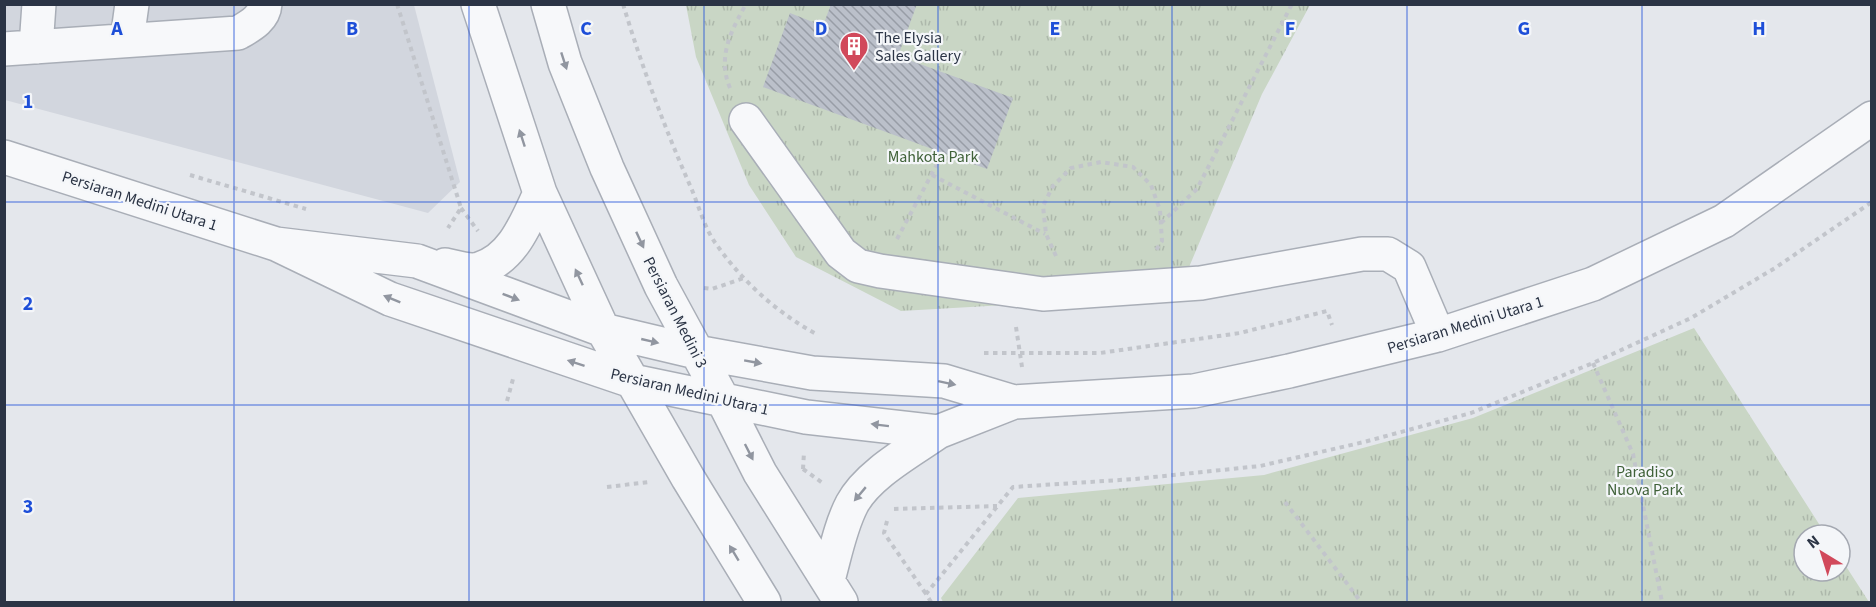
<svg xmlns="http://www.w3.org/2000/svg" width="1876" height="607" viewBox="0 0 1876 607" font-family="'Source Sans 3',sans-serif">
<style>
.built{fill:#d2d6de}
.park{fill:url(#park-tufts)}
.building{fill:url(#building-back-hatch)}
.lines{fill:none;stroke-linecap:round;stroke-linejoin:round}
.minor-casing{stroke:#a9aeb7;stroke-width:36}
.path{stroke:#c2c5cb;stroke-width:4;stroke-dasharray:4.5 4.5;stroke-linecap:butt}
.minor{stroke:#f7f8fa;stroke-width:33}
.oneway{fill:#9196a0}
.grid{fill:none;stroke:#1d4ed8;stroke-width:1.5;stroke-opacity:0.55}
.labels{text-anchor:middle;stroke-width:4.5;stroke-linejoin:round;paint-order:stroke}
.poi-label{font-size:16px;fill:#2b3445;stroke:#f4f6f9;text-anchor:start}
.park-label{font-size:16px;fill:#3f6138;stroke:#f4f6f9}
.street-label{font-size:16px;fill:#2b3445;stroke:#f4f6f9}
.grid-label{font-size:20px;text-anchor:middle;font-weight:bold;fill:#1d4ed8;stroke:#f4f6f9;stroke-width:4.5;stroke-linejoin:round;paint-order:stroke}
</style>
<defs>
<pattern id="park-tufts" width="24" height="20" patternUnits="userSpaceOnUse" patternTransform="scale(1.5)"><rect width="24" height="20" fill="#c9d6c5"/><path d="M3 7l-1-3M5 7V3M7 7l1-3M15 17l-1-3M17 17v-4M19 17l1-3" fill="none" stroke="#adb8ab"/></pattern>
<pattern id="building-back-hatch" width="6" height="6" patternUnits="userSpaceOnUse" patternTransform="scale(1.5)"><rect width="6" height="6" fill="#bbc0ca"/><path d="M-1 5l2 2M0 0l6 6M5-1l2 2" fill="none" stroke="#989da6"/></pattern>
</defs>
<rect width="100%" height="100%" fill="#e4e7ec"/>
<path class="built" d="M4,5H414L460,182L428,213L5,100Z"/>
<path class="park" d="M686,5H1310L1262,94L1184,279L1042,303L901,311L796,257L749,185L696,57Z
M1694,328L1826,535H1804V571H1840V557L1869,602H943L941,598L1018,498L1264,475L1473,418Z"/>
<path class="building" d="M831,4H917L898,56L1013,98L987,169L763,87L790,13L823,26Z"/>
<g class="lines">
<g class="minor-casing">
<path id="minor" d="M478,4L540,193L603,330L688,478L764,602
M548,4L565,63L607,168L661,286L723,400L760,473L841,602
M127,40L132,4
M36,47L39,4
M4,49L238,33C250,26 264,19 265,4
M746,120L841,253L858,266L880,271L1043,294L1201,283L1362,254H1388L1409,267L1438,335
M4,157L276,244L390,299L632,381L806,417L938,432L1014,402
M276,244L417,261L603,330L696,352L812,373L944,381L1014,402L1194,391L1289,371L1438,335L1593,284L1724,221L1872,118
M445,265C455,267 470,272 479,269C513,259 526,223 540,193
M828,580C835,555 840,527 852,504C868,474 911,451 938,432"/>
</g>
<path class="path" d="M397,4L461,208L448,228
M623,4C642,67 665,129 692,190C699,207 705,229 716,244C743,282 777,313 818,335
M730,88C717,57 731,31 746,4
M190,175L306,209
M932,175L1045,234
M461,208L478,231
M1161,223L1197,189L1292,4
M897,239L943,153
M1056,256L1046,234L1043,206L1053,186L1071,168L1101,162L1133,167L1151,185L1160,210L1162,241L1156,250
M704,288L712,289L744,278
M1016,327L1022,367
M984,353H1100L1240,333L1327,311L1332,325
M1593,363L1633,454L1662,602
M507,401L513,379
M803,469L824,484
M803,469L804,452
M607,487L649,482
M1285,502L1361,602
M894,509L997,506
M887,521L884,533L926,594
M931,602L926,594L1013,487L1135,479L1260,466L1364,442L1471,413L1593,363L1691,318L1775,268L1872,202"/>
<use href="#minor" class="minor"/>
</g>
<defs><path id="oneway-solid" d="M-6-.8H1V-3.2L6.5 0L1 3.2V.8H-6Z" transform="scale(1.5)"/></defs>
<g class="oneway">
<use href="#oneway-solid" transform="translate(564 61) rotate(72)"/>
<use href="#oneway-solid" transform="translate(522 138) rotate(-108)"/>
<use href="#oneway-solid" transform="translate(640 240) rotate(65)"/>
<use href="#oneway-solid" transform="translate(579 277) rotate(-115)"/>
<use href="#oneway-solid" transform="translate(511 297) rotate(21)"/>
<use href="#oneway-solid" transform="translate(392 299) rotate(-158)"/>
<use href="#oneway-solid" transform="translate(650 341) rotate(13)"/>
<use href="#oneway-solid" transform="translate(753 362) rotate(10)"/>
<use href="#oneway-solid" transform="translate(576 363) rotate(-162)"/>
<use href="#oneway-solid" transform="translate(947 383) rotate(12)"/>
<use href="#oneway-solid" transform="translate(880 425) rotate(-173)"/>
<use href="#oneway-solid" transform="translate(749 452) rotate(63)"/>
<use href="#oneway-solid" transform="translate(860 494) rotate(130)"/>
<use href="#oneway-solid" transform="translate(734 553) rotate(-121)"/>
</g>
<path class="grid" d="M234,4V602M469,4V602M704,4V602M938,4V602M1172,4V602M1407,4V602M1642,4V602M4,202H1872M4,405H1872"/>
<defs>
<g id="building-pin" transform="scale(1.5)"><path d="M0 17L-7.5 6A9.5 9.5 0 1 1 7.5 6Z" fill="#d1495b" stroke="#f4f6f9"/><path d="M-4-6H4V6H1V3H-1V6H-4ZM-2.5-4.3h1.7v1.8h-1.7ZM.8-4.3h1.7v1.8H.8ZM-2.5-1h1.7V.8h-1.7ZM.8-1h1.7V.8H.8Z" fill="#fff"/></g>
</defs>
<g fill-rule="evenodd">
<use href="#building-pin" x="854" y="46"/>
</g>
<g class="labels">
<g class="poi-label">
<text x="875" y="43">The Elysia<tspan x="875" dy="18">Sales Gallery</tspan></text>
</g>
<g class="park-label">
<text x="933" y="162">Mahkota Park</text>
<text x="1645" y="477">Paradiso<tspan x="1645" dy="18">Nuova Park</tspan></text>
</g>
<g class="street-label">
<text transform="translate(140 200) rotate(18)" y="6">Persiaran Medini Utara 1</text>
<text transform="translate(676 312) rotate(63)" y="6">Persiaran Medini 3</text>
<text transform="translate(1465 324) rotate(-17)" y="6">Persiaran Medini Utara 1</text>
<text transform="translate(690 391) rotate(13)" y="6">Persiaran Medini Utara 1</text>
</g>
</g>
<g class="grid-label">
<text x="117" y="35">A</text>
<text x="352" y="35">B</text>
<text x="586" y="35">C</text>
<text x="821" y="35">D</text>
<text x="1055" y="35">E</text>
<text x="1290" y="35">F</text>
<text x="1524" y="35">G</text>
<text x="1759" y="35">H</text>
<text x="28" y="108">1</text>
<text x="28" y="310">2</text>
<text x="28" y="513">3</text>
</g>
<rect width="1876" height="607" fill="none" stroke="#2b3445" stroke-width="12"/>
<g transform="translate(1822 553) rotate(322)"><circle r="28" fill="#f4f6f9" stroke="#a4a8b1" stroke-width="1.5"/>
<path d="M0-4.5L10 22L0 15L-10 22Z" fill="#d1495b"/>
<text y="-9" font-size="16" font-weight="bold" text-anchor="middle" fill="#2b3445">N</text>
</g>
</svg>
